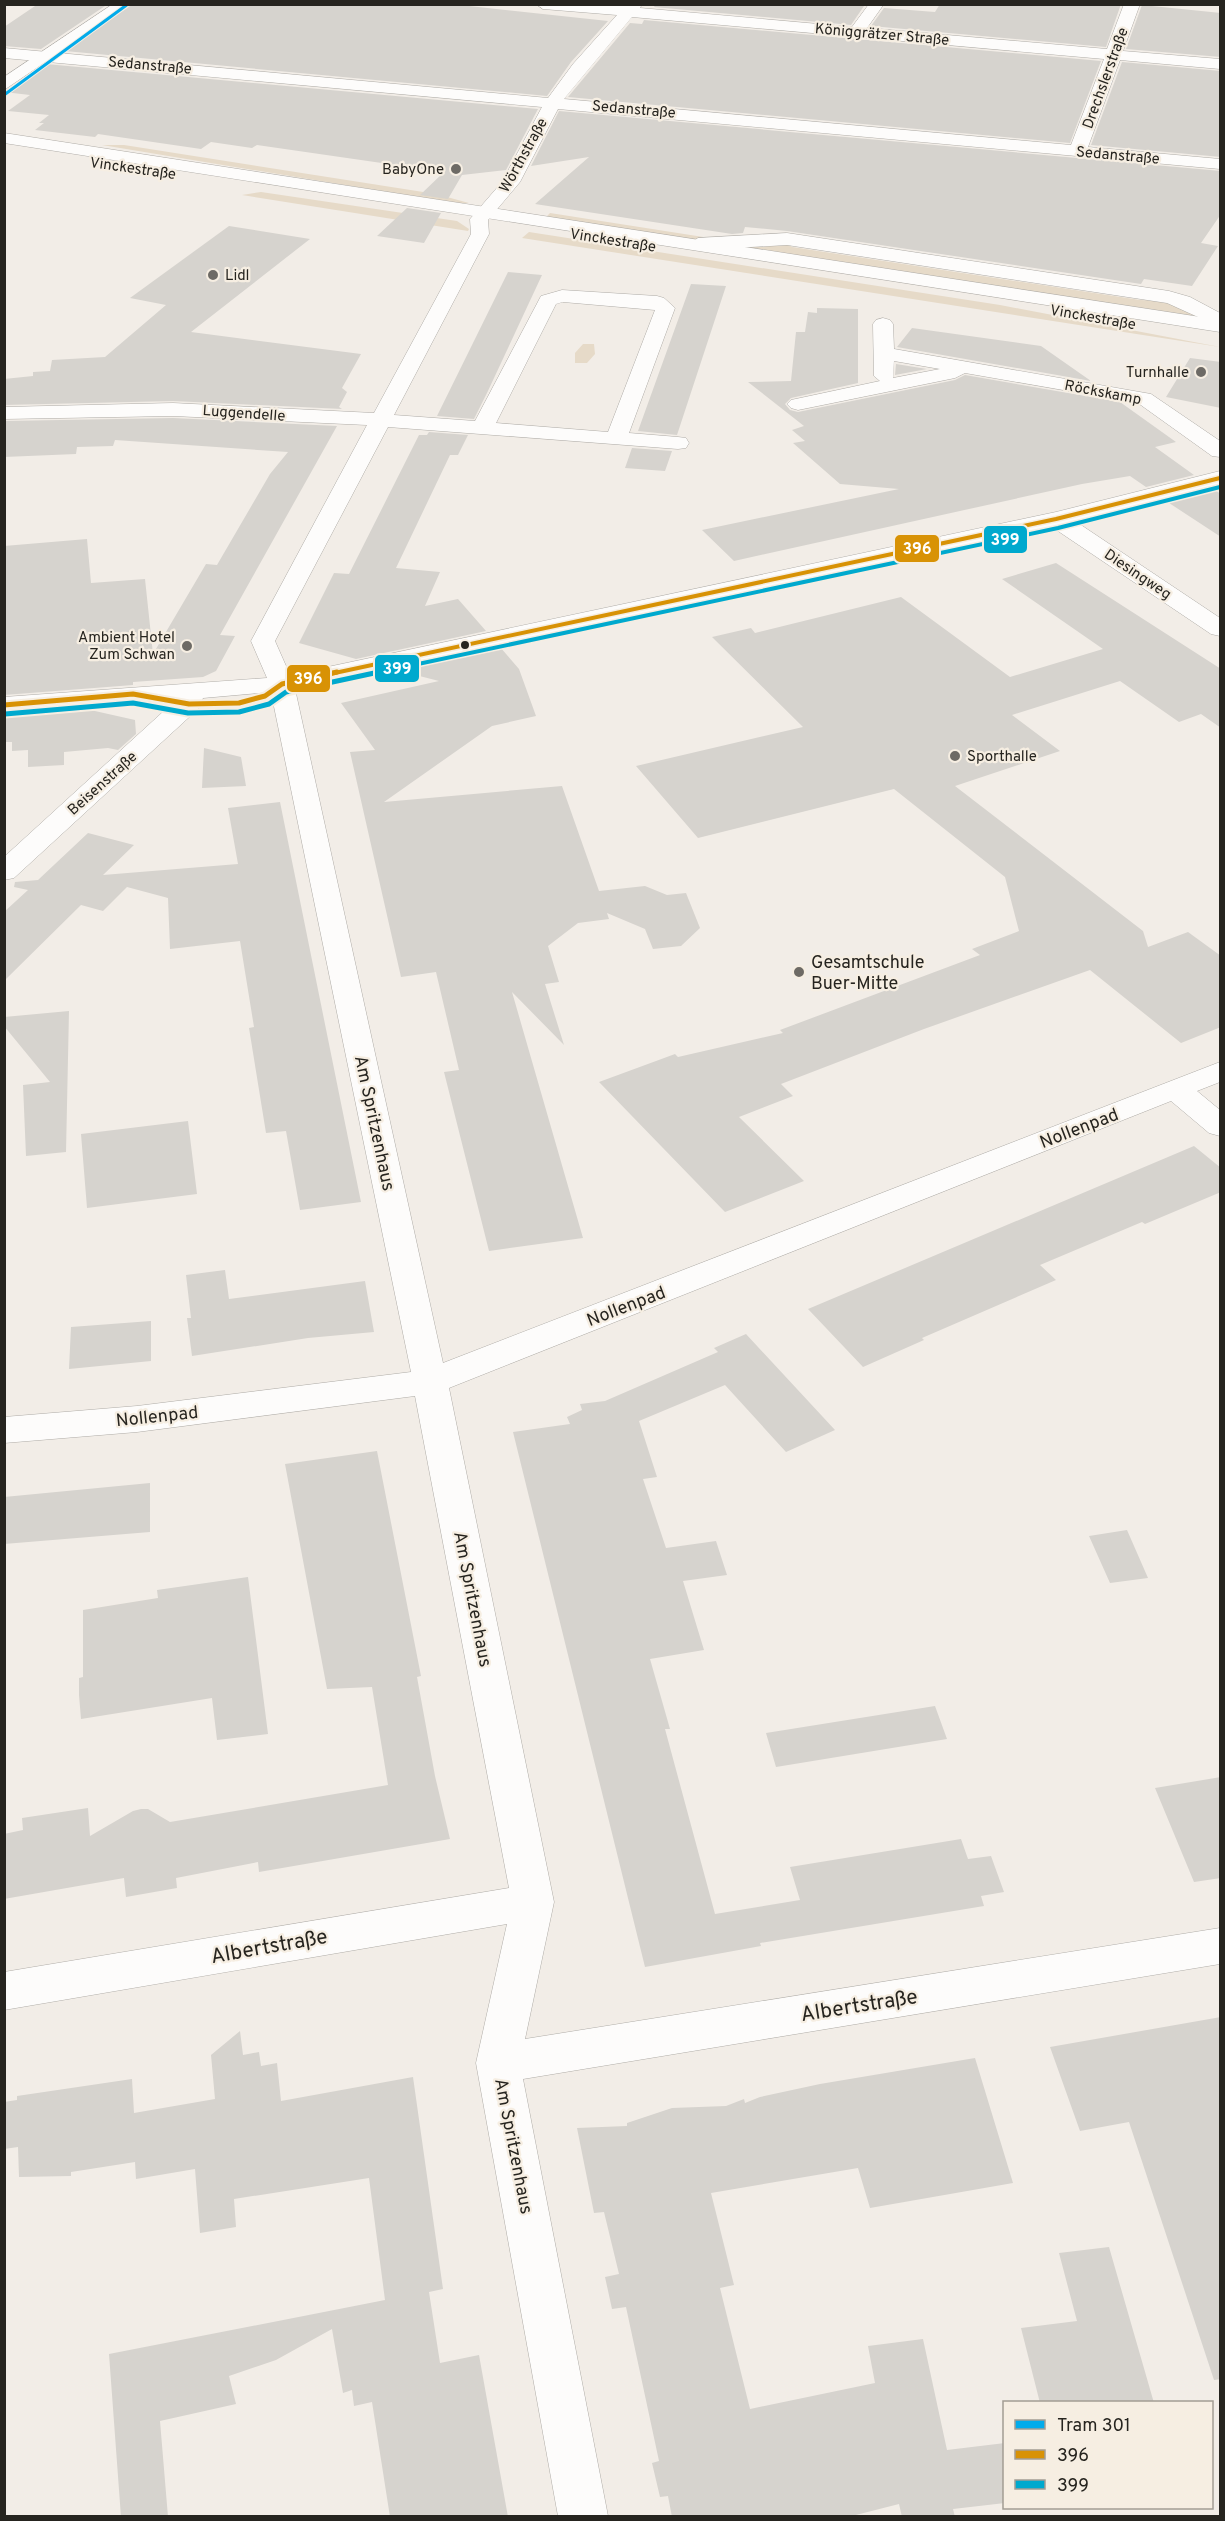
<svg xmlns="http://www.w3.org/2000/svg" width="1225" height="2521" viewBox="0 0 1225 2521" font-family="Overpass,sans-serif">
<style>
.green{fill:#e6dac8}
.building{fill:#d6d3ce}
.lines{fill:none;stroke-linecap:round;stroke-linejoin:round}
.minor-casing{stroke:#afaca7;stroke-width:1}
.secondary-casing{stroke:#afaca7;stroke-width:1}
.primary-casing{stroke:#afaca7;stroke-width:1}
.minor{fill:#fdfcfb;fill-rule:evenodd}
.secondary{fill:#fdfcfb;fill-rule:evenodd}
.primary{fill:#fdfcfb;fill-rule:evenodd}
.bus-1-far1-casing{stroke:#f6eee2;stroke-width:7}
.bus-1-casing{stroke:#f6eee2;stroke-width:9}
.bus-2-far1-casing{stroke:#f6eee2;stroke-width:7}
.bus-2-casing{stroke:#f6eee2;stroke-width:9}
.bus-1-far1{stroke:#d89205;stroke-width:4}
.bus-1{stroke:#d89205;stroke-width:5}
.bus-2-far1{stroke:#00a9ce;stroke-width:4}
.bus-2{stroke:#00a9ce;stroke-width:5}
.tram-1-casing{stroke:#f6eee2;stroke-width:5}
.tram-1{stroke:#02abeb;stroke-width:3}
.poi-dot{fill:#6d6a65;stroke:#f6eee2;stroke-width:2}
.bus-dot{fill:#26241f;stroke:#f6eee2;stroke-width:2}
.labels{text-anchor:middle;stroke-width:4.5;stroke-linejoin:round;paint-order:stroke}
.far-street-label{font-size:15px;fill:#26241f;stroke:#f6eee2}
.far-poi-label{font-size:15px;fill:#26241f;stroke:#f6eee2;text-anchor:end}
.poi-label{font-size:18px;fill:#26241f;stroke:#f6eee2;text-anchor:start}
.street-label{font-size:18px;fill:#26241f;stroke:#f6eee2}
.near-street-label{font-size:21px;fill:#26241f;stroke:#f6eee2}
.line-badge{stroke:#f6eee2;stroke-width:2}
.badge-label{font-size:16px;text-anchor:middle;font-weight:bold;fill:#fff}
</style>
<rect width="100%" height="100%" fill="#f2ede7"/>
<path class="green" d="M102,145H124L436,194L469,203H454Z
M261,192L457,221L469,229L468,231L242,195Z
M550,213L716,239L691,240L545,218Z
M529,232L1000,305L1220,347L522,238Z
M786,243L792,247L1140,300L1164,301L1207,319L723,245Z
M583,344H594L595,354L587,363H575V353Z"/>
<path class="building" d="M38,4H108L41,49L4,46V27Z
M133,4H451L608,21L571,62L547,96L65,51Z
M656,4H843L864,6L851,25L654,7Z
M940,4H1121L1106,47L871,26L884,8L935,12Z
M1142,5L1221,13V57L1126,49Z
M644,20L1101,61L1070,143L568,97L630,23L642,24Z
M1122,62L1221,71V157L1091,145Z
M46,64L538,109L506,170L462,175L448,199L420,195L444,172L257,145L252,148L211,142L201,149L98,134L95,137L35,130L44,123H39L49,115L8,111L30,95L4,92Z
M559,111L1221,171V214L1201,243L1218,246L1192,286L1144,279L1141,284L787,231L745,227L743,233L732,234L535,204L589,157L531,166Z
M407,208L441,213L424,243L377,236Z
M229,226L310,239L191,332L361,354L342,388L347,392L339,407L342,409L173,401L4,405V379L33,376V372L50,371L52,360L105,357L166,305L130,298Z
M508,272L542,275L487,393L474,419L437,416Z
M691,284L726,286L677,435L638,431Z
M817,308L858,309V383L791,398L785,404L790,410L798,412L955,380L965,375L1120,402L1176,442L1155,447L1194,475L1146,487L1130,476L1082,484L734,561L702,530L899,489L840,484L793,443L805,441L792,430L804,426L748,382L791,381L796,332H805L808,312L817,313Z
M912,328L1041,346L1091,381L897,347Z
M1190,358L1221,362V408L1166,397Z
M896,364L927,369L895,375Z
M173,418L337,426L220,635L235,636L216,671L203,677L133,682V685L4,695V546L87,539L91,583L145,579L153,654L206,564L217,565L270,474L288,452L115,440L113,446L77,447L76,454L4,457V421Z
M429,432L468,435L458,455H450L396,568L440,572L425,606L458,599L486,631L356,659L299,643L334,573L349,574L419,435H427Z
M632,448L672,451L665,471L625,468Z
M1213,489L1221,494V537L1166,501Z
M1056,563L1221,669V728L1201,714L1179,722L1120,681L1012,715L1060,751L955,786L1143,931L1148,947L1188,932L1221,956V1027L1181,1043L1090,970L924,1029L781,1084L793,1096L739,1117L804,1181L725,1212L599,1082L675,1054L678,1057L783,1033L780,1030L980,955L972,949L1019,931L1005,877L894,789L698,838L636,766L803,727L712,637L751,628L755,633L901,597L1010,677L1103,649L1002,579Z
M500,647L519,669L536,716L492,726L384,802L562,786L599,891L645,886L667,895L686,893L700,928L681,946L653,949L645,929L607,913L609,919L578,923L548,946L559,982L545,984L564,1045L512,992L583,1238L489,1251L444,1072L459,1070L436,972L401,977L350,752L375,750L341,703L439,681L396,670Z
M86,709L135,720L136,734L118,750L108,748L64,752V765L28,767V750L12,751V742H4V715Z
M204,748L241,757L246,786L202,788Z
M280,802L361,1202L300,1210L286,1131L266,1133L249,1028L254,1027L240,941L170,949L168,898L127,887L103,911L81,905L4,981V912L28,890L14,887L15,882L38,880L88,833L134,845L103,875L238,864L228,808Z
M69,1011L66,1152L26,1156L23,1085L50,1082L4,1026V1017Z
M188,1121L197,1194L87,1208L81,1134Z
M1194,1146L1221,1168V1192L1145,1224L1142,1222L1040,1265L1056,1280L922,1338L924,1340L863,1367L808,1309Z
M225,1270L229,1299L365,1281L374,1332L308,1338L192,1356L187,1318H191L186,1275Z
M151,1321V1361L69,1369L71,1327Z
M746,1334L835,1430L786,1452L725,1385L639,1421L657,1477L643,1479L666,1548L716,1541L727,1575L683,1581L704,1650L650,1659L670,1729H665L715,1914L800,1900L790,1867L961,1839L968,1859L991,1856L1004,1892L981,1896L984,1906L760,1943L761,1946L645,1967L513,1432L570,1424L567,1417L582,1410L580,1404L605,1401L718,1352L714,1348Z
M377,1451L421,1676L417,1677L435,1776L450,1839L259,1872L258,1862L176,1878L177,1888L126,1897L124,1878L4,1899V1834L23,1830L22,1818L88,1808L90,1836L133,1811L141,1809H148L170,1822L388,1785L372,1687L327,1689L285,1464Z
M150,1483V1532L4,1544V1497Z
M1127,1530L1148,1578L1110,1583L1089,1536Z
M248,1577L268,1734L217,1740L212,1698L81,1719L79,1695V1678L83,1677V1610L158,1598L157,1590Z
M935,1706L947,1739L776,1767L766,1733Z
M1221,1777V1878L1194,1882L1155,1788Z
M1221,2017V2379L1214,2380L1129,2122L1080,2131L1050,2047Z
M240,2031L243,2055L259,2052L261,2066L277,2063L281,2101L413,2077L443,2289L429,2292L440,2363L479,2355L508,2517H390L372,2402L354,2406L352,2390L343,2393L332,2329L276,2360L229,2376L236,2404L160,2421L168,2517H121L109,2354L385,2300L369,2178L234,2199L236,2227L200,2233L195,2169L136,2179L135,2162L71,2172V2176L19,2177L18,2147L4,2149V2102L17,2100V2096L132,2079L134,2113L215,2099L211,2055Z
M975,2058L1013,2183L870,2208L858,2168L711,2193L734,2285L720,2288L750,2409L875,2383L868,2346L923,2339L947,2450L1005,2443V2503L953,2509L955,2517H902L899,2504L848,2517H672L668,2496L660,2497L652,2463L659,2461L626,2307L612,2309L605,2277L619,2274L604,2212L594,2213L577,2128L627,2126V2123L672,2108L726,2106L744,2099L745,2103L760,2097L820,2084Z
M1109,2247L1154,2403H1040L1021,2328L1077,2321L1059,2253Z"/>
<g class="lines">
<g class="minor-casing">
<path id="minor" d="M536,4H642L640,8L852,27L869,4H884L867,28L1107,49L1124,4H1140L1123,51L1220,59V69L1120,60L1088,147L1220,159V169L558,109L520,182L488,220L489,234L394,415L475,421L541,296L562,290L657,296L664,298L675,308L629,433L678,437L686,438L689,443L686,448L678,449L388,427L275,641L290,675L1056,512L1220,471V485L1075,521L1220,618V636L1211,634L1052,527L295,689L443,1363L1220,1062V1082L1197,1091L1220,1110V1136L1209,1133L1171,1101L449,1388L554,1902L525,2039L1220,1928V1964L523,2079L608,2516H558L476,2063L507,1924L4,2010V1972L509,1888L415,1396L137,1432L4,1443V1417L137,1406L411,1372L271,692L203,698L198,709L14,878L4,880V857L177,699L4,713V697L267,678L251,641L367,425L173,416L4,419V407L173,403L374,413L471,234L470,219L502,182L542,107L4,58V48L548,98L573,64L617,15L543,9ZM632,17L1104,59L1071,145L564,99ZM563,302L655,310L608,432L496,423L556,304Z
M787,233L1169,291L1190,297L1220,313V327L1167,303L787,245L698,250L689,244L698,238Z
M883,318L890,320L893,324L894,349L1151,394L1220,441V457L1212,456L1138,403L965,373L955,378L798,410L791,408L787,404L791,400L880,381L874,376L873,324L876,320ZM894,361L940,369L893,378Z"/>
</g>
<g class="secondary-casing">
<path id="secondary" d="M113,4H131L4,90V77Z"/>
</g>
<g class="primary-casing">
<path id="primary" d="M4,133L1220,320V332L4,143Z"/>
</g>
<use href="#minor" class="minor"/>
<use href="#secondary" class="secondary"/>
<use href="#primary" class="primary"/>
<g class="bus-1-far1-casing">
<path id="bus-1-far1" d="M330,674L1056,519L1220,478"/>
</g>
<g class="bus-1-casing">
<path id="bus-1" d="M4,705L133,694L189,704L239,703L265,696L282,684L337,672"/>
</g>
<g class="bus-2-far1-casing">
<path id="bus-2-far1" d="M371,674L1058,528L1220,487"/>
</g>
<g class="bus-2-casing">
<path id="bus-2" d="M5,714L133,703L188,713L239,712L269,704L286,692L379,672"/>
</g>
<use href="#bus-1-far1" class="bus-1-far1"/>
<use href="#bus-1" class="bus-1"/>
<use href="#bus-2-far1" class="bus-2-far1"/>
<use href="#bus-2" class="bus-2"/>
<g class="tram-1-casing">
<path id="tram-1" d="M4,95L128,4"/>
</g>
<use href="#tram-1" class="tram-1"/>
</g>
<g class="poi-dot">
<circle cx="456" cy="169" r="6"/>
<circle cx="213" cy="275" r="6"/>
<circle cx="1201" cy="372" r="6"/>
<circle cx="187" cy="646" r="6"/>
<circle cx="955" cy="756" r="6"/>
<circle cx="799" cy="972" r="6"/>
</g>
<circle class="bus-dot" cx="465" cy="645" r="5"/>
<g class="labels">
<g class="far-street-label">
<text transform="translate(882 34) rotate(5)" y="5">Königgrätzer Straße</text>
<text transform="translate(150 65) rotate(5)" y="5">Sedanstraße</text>
<text transform="translate(1105 78) rotate(-70)" y="5">Drechslerstraße</text>
<text transform="translate(634 109) rotate(5)" y="5">Sedanstraße</text>
<text transform="translate(523 155) rotate(-61)" y="5">Wörthstraße</text>
<text transform="translate(1118 155) rotate(5)" y="5">Sedanstraße</text>
<text transform="translate(133 168) rotate(8)" y="5">Vinckestraße</text>
<text transform="translate(613 240) rotate(9)" y="5">Vinckestraße</text>
<text transform="translate(1093 317) rotate(10)" y="5">Vinckestraße</text>
<text transform="translate(1103 392) rotate(11)" y="5">Röckskamp</text>
<text transform="translate(244 413) rotate(4)" y="5">Luggendelle</text>
<text transform="translate(1138 574) rotate(34)" y="5">Diesingweg</text>
<text transform="translate(102 783) rotate(-42)" y="5">Beisenstraße</text>
</g>
<g class="far-poi-label">
<text x="444" y="174">BabyOne</text>
<text x="225" y="280" text-anchor="start">Lidl</text>
<text x="1189" y="377">Turnhalle</text>
<text x="175" y="642">Ambient Hotel<tspan x="175" dy="17">Zum Schwan</tspan></text>
<text x="967" y="761" text-anchor="start">Sporthalle</text>
</g>
<g class="poi-label">
<text x="811" y="968">Gesamtschule<tspan x="811" dy="21">Buer-Mitte</tspan></text>
</g>
<g class="street-label">
<text transform="translate(375 1123) rotate(78)" y="6">Am Spritzenhaus</text>
<text transform="translate(1079 1128) rotate(-21)" y="6">Nollenpad</text>
<text transform="translate(626 1306) rotate(-21)" y="6">Nollenpad</text>
<text transform="translate(157 1416) rotate(-6)" y="6">Nollenpad</text>
<text transform="translate(473 1599) rotate(79)" y="6">Am Spritzenhaus</text>
<text transform="translate(514 2146) rotate(79)" y="6">Am Spritzenhaus</text>
</g>
<g class="near-street-label">
<text transform="translate(269 1946) rotate(-10)" y="7">Albertstraße</text>
<text transform="translate(859 2005) rotate(-9)" y="7">Albertstraße</text>
</g>
</g>
<g class="line-badge">
<rect x="983" y="525" width="45" height="29" rx="6" fill="#00a9ce"/>
<rect x="894" y="534" width="46" height="29" rx="6" fill="#d89205"/>
<rect x="374" y="654" width="46" height="29" rx="6" fill="#00a9ce"/>
<rect x="286" y="664" width="45" height="29" rx="6" fill="#d89205"/>
</g>
<g class="badge-label">
<text x="1005" y="545">399</text>
<text x="917" y="554">396</text>
<text x="397" y="674">399</text>
<text x="308" y="684">396</text>
</g>
<rect width="1225" height="2521" fill="none" stroke="#26241f" stroke-width="12"/>
<rect x="1003" y="2401" width="210" height="108" fill="#f6eee2" stroke="#a39d94" stroke-width="1.5"/>
<rect x="1015" y="2420" width="30" height="9" fill="#02abeb" stroke="#a39d94" stroke-width="1.5"/>
<text x="1057" y="2431" font-size="18" fill="#26241f">Tram 301</text>
<rect x="1015" y="2450" width="30" height="9" fill="#d89205" stroke="#a39d94" stroke-width="1.5"/>
<text x="1057" y="2461" font-size="18" fill="#26241f">396</text>
<rect x="1015" y="2480" width="30" height="9" fill="#00a9ce" stroke="#a39d94" stroke-width="1.5"/>
<text x="1057" y="2491" font-size="18" fill="#26241f">399</text>
</svg>
